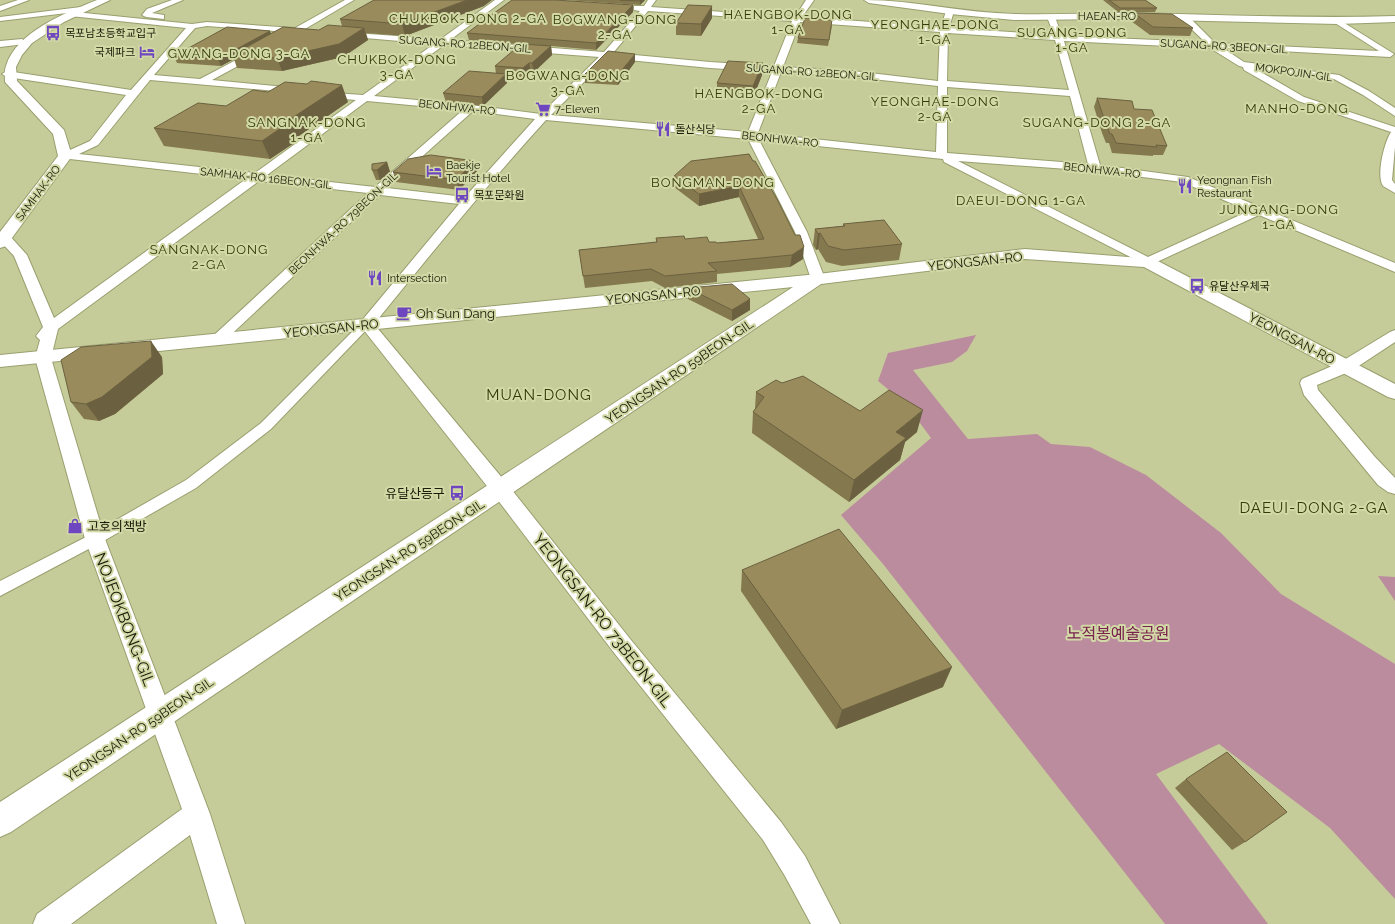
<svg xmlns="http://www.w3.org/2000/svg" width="1395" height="924" viewBox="0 0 1395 924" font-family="Raleway,'Noto Sans KR',sans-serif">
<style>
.green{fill:#bb8c9e}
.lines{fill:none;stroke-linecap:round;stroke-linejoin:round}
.pedestrian-casing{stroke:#999f6e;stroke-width:2}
.minor-casing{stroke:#999f6e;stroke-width:2}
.tertiary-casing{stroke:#999f6e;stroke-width:2}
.pedestrian{fill:#fff;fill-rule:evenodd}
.minor{fill:#fff;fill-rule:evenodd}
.tertiary{fill:#fff;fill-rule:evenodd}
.wall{fill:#84784e}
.shaded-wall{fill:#6b6140}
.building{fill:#998b5b;stroke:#6b6140}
.labels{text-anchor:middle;stroke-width:4;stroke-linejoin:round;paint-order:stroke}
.far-street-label{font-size:11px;fill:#1a1b08;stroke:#d2d9a6}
.far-poi-label{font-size:11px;fill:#1a1b08;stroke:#d2d9a6;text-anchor:start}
.far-quarter-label{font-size:13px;letter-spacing:1px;fill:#353807;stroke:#d2d9a6}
.street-label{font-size:13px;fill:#1a1b08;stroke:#d2d9a6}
.poi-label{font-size:13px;fill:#1a1b08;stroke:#d2d9a6;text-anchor:start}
.quarter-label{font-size:15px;letter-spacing:1px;fill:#353807;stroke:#d2d9a6}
.near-street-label{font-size:16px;fill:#1a1b08;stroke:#d2d9a6}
.near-park-label{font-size:16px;fill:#79214d;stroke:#d2d9a6}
</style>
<rect width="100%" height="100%" fill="#c6cc99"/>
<path class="green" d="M976,335L967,351L952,362L913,370L968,439L1037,434L1051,444L1090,447L1146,475L1221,533L1281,594L1395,664V899L1330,828L1219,744L1156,774L1268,924H1165L883,564L841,515L931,438L906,404L878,381L888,353Z
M1378,576L1395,577V601Z"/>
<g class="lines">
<g class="pedestrian-casing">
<path id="pedestrian" d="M366,321L370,322L372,324L370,326L271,429L196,488L100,543L0,596V581L90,535L186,480L261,423L362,322Z"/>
</g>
<g class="minor-casing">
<path id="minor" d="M18,0H29L0,11V6Z
M172,0H183L152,13L164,15V19L146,17L142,15L147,9Z
M345,0H354L305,29L308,31C306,33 293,36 289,35L288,32L207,26L195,28L154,75L200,79L257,49L260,50L261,52L260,54L212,80L296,88L299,89L301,91L299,93L150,80L98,145L79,154L255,173L356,100L322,97L319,96L317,94L319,92L363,95L434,44L342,36L338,34L339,32L441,39L495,0H504L450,40L604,52L640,11L634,10V6H644L648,0H656L651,7L795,17L806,0H814L802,17L941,27L946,11L950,9L954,11L949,28L1054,35L1047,17L1051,15L1055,17L1062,36L1205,42L1181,19V15H1187L1215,43L1379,51L1335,23V19H1338L1394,54L1390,57L1223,48L1244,62L1339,75L1369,91L1395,108V116L1363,95L1334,79L1254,68L1304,97L1395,127V147L1392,180L1395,184V193L1383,186C1376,175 1384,143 1391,132L1298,101L1244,70L1243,67L1239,66L1210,48L1064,41L1100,165L1188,177L1395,263V272L1259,215L1148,266L944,162L943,159L759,140L807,232L825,279L823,282L818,283L813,282L811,279L795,232L748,139L546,120C486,186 430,255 374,324L508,485L631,640L781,822L805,856L840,924H811L785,876L763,840L615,654L494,495L359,324L459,204L380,195L222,343L217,345L212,343L209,340L212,337L368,193L259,181L58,329L51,358L105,539L210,814L245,924H217L190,835L71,924H33L37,914L182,809L85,539L35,358L40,340L36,336L43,327L14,256L0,241V235H9L27,255L54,318L246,179L61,158L59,156L61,154L90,141L126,95L7,77L2,74L7,71L131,90L186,28L70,16H67V13L0,21V17L81,7L85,9L84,11L75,12L192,24L207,22L295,28ZM648,11L792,21L774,66L710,62L613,53ZM800,22L940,32L938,81L853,71L783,67ZM948,33L1055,40L1069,90L947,81ZM444,45L599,57L541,114L471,105L374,96ZM608,58L710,68L772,72L748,132L551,115ZM781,72L853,77L938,86L936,152L758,133ZM947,87L1070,96L1088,164L947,153ZM367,101L463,110L375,187L267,175ZM473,111L535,119L465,197L387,188ZM958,161L1095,171L1182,182L1249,211L1148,257Z
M22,39L26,42L25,44L0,47V41Z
M1395,330V342L1351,371L1317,385L1318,390L1375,457L1395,478V494L1388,492L1378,485L1304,395L1300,383L1302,379L1339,363L1390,332Z"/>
</g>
<g class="tertiary-casing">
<path id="tertiary" d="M97,0H110L64,22L32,43L22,55L16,67L17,81L64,130L72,156L6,246L0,248V232L58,156L53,134L5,82C5,77 4,71 6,66C16,32 67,12 97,0Z
M864,0C915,0 964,13 1015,14C1051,15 1087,13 1123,13C1214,14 1304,19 1395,16V22L1338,24L1122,19L1014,20L950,14L869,3Z
M1025,249L1154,259L1395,384V399L1388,397L1144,267L1025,259L821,284L11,832L0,837V802L793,287L0,367V355L818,274Z"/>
</g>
<use href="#pedestrian" class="pedestrian"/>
<use href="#minor" class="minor"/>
<use href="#tertiary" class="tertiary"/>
</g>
<path class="wall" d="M566,0H645L640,5Z
M1103,0H1145L1157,8L1155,12H1118Z
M633,5V12L596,50L551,46L552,55L534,72H531L525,77L506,76L507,83L483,106L446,102L443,93L496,74L495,66L527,45L469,40L467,33Z
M484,6L405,36L366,33L368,40L343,57L282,71L237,68L234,59L221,66L177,63L174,56L270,31L271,34L319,30L342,26L340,19Z
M1134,13L1193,28L1190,36L1150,35L1131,21Z
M712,18L701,36L676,35V23Z
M832,26L828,46L797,43L798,38Z
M635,62L618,85L585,83V74Z
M763,63L762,75L753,98L717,95V83Z
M1097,98L1134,109L1167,146L1163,155H1153V156L1112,153L1109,143H1106L1102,133L1094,107Z
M348,102L293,140L294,143L270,159L164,146L154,128L226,106Z
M749,154L803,259L790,267L717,274V282L665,288L652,281L585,288L579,250L656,242V238L685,239L717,243L758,239L739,197L699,206L674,187V176Z
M387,162L390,172L380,180H376L372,170Z
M477,171L459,190L396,182L393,172Z
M843,224L902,244L899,260L842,266L826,262L818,249L816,250L813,245L815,229L843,226Z
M688,288L750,310L732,321L688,299Z
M162,357L163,374L115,414L99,421L84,419L71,402Z
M782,383L860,411L917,432L905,442L900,460L849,502L752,433L753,412L755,409L756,392Z
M742,570L943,687L836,729L741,591Z
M1186,779L1245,842L1232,850L1175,788Z"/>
<path class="shaded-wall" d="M467,0H492L484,6L405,36L402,24Z
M641,0H645L640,5V1Z
M633,5V12L596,50V43Z
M712,6V18L701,36V24Z
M364,28L368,40L343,57L282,71L277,58Z
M270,31L272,38L232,55L234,59L221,66L218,59Z
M551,46L552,55L534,72L532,63Z
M635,54V62L618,85L617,76Z
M529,63L531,72L525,77L523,68Z
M763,63L762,75L753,98V86Z
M506,74L507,83L483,106L482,97Z
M342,85L348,102L293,140L294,143L270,159L262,141L283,124Z
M475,161L477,171L459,190L456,180Z
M387,162L390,172L380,180L377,170Z
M739,186V197L699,206V194Z
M820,233L818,249L816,250L818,234Z
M804,247L803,259L790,267L792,255Z
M750,299V310L732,321V310Z
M151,341L162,357L163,374L115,414L99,421L86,404Z
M923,410L917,432L905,442L900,460L849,502L854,480L896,432Z
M952,667L943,687L836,729L842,710Z"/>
<path class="building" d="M374,0H467L402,24L340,19Z
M512,0H555L633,5L596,43L467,33Z
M620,0H641L640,1Z
M1109,0H1145L1157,8H1120Z
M688,5L712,6L701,24L676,23Z
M1134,13L1172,14L1193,28L1153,27Z
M805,18L832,20L829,40L798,38Z
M328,25L364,28L339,44L277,58L232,55L283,27L319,30Z
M227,27L270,31L218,59L174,56Z
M521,44L551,46L532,63H529L523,68L495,66Z
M608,51L635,54L617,76L585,74Z
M728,61L763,63L753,86L717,83Z
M469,71L506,74L482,97L443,93Z
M311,81L342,85L283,124H287L262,141L154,128L198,103L226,106L253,90L268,92L285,82L307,84Z
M1097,98L1132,101L1134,109L1152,110L1167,146L1156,145L1157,147L1116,143L1112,134H1110L1106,124Z
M749,154L753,161H755L777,199L795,235H800L804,247L792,255L708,263L717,271L665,276L651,269L583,276L579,250L657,242L656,238L684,236L685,239L707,237L709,242H716L717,243L764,239L739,186L699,194L674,176L691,161Z
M431,155L475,161L456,180L393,172L408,159Z
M387,162L377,170H372V164Z
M884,220L902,244L844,250L828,246L820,233L818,234L815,229L845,226L843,224Z
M732,284L750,299L732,310L688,288Z
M151,341L152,357L102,397L86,404L71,402L61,360L81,347Z
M803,376L860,411L889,390L923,410L896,432L906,438L854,480L753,412L764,397L756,392L776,380L782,383Z
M839,529L952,667L842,710L742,570Z
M1227,752L1287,812L1245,842L1186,779Z"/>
<defs>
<g id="bus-bare" transform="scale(1.2)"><path d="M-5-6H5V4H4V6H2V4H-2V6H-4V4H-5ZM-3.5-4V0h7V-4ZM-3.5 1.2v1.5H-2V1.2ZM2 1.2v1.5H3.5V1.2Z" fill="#6e47c0" stroke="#d2d9a6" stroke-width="2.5" paint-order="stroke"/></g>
<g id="hotel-bare" transform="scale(1.2)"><path d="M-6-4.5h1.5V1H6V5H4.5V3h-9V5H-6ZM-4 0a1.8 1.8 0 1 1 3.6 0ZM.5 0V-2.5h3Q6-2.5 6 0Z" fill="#6e47c0" stroke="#d2d9a6" stroke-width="2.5" paint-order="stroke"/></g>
<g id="supermarket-bare" transform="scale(1.2)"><path d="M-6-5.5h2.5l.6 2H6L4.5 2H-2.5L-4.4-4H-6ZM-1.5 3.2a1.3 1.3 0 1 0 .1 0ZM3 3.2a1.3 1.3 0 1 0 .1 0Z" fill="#6e47c0" stroke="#d2d9a6" stroke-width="2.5" paint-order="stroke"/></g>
<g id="restaurant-bare" transform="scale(1.2)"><path d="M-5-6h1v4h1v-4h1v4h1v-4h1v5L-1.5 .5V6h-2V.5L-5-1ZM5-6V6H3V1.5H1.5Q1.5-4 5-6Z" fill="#6e47c0" stroke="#d2d9a6" stroke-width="2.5" paint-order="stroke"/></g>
<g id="cafe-bare" transform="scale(1.2)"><path d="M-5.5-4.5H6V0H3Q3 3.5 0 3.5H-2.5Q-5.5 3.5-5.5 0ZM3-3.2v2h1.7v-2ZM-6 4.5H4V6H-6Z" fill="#6e47c0" stroke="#d2d9a6" stroke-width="2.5" paint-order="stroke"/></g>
<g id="shop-bare" transform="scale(1.2)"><path d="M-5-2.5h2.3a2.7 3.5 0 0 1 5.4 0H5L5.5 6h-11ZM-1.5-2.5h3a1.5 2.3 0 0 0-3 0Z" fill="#6e47c0" stroke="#d2d9a6" stroke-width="2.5" paint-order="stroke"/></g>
</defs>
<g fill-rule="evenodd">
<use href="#bus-bare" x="53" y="33"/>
<use href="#hotel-bare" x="147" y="52"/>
<use href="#supermarket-bare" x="543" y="109"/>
<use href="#restaurant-bare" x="663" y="129"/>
<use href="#hotel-bare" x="434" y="171"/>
<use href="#restaurant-bare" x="1185" y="186"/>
<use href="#bus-bare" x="462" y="195"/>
<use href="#restaurant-bare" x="375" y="278"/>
<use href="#bus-bare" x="1197" y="286"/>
<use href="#cafe-bare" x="404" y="313"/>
<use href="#bus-bare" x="457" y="493"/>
<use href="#shop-bare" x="75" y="526"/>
</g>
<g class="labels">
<g class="far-street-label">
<text x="1107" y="20">HAEAN-RO</text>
<text transform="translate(465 44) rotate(4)" y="4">SUGANG-RO 12BEON-GIL</text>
<text transform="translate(1224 46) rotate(3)" y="4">SUGANG-RO 3BEON-GIL</text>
<text transform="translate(812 72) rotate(4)" y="4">SUGANG-RO 12BEON-GIL</text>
<text transform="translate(1294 72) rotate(8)" y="4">MOKPOJIN-GIL</text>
<text transform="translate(457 107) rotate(6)" y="4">BEONHWA-RO</text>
<text transform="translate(780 139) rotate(6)" y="4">BEONHWA-RO</text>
<text transform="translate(1102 170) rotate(6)" y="4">BEONHWA-RO</text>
<text transform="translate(266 178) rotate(6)" y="4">SAMHAK-RO 16BEON-GIL</text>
<text transform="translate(38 193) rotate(-53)" y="4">SAMHAK-RO</text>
<text transform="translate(343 223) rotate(-43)" y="4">BEONHWA-RO 79BEON-GIL</text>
</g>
<g class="far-poi-label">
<text x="65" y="37">목포남초등학교입구</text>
<text x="135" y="56" text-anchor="end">국제파크</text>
<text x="555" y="113">7-Eleven</text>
<text x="675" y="133">돌산식당</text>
<text x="446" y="169">Baekje<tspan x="446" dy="13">Tourist Hotel</tspan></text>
<text x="1197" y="184">Yeongnan Fish<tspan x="1197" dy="13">Restaurant</tspan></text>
<text x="474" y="199">목포문화원</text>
<text x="387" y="282">Intersection</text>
<text x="1209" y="290">유달산우체국</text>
</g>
<g class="far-quarter-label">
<text x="788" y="19">HAENGBOK-DONG<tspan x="788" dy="15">1-GA</tspan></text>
<text x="468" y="23">CHUKBOK-DONG 2-GA</text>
<text x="615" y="24">BOGWANG-DONG<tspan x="615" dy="15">2-GA</tspan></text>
<text x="935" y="29">YEONGHAE-DONG<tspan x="935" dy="15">1-GA</tspan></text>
<text x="1072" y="37">SUGANG-DONG<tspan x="1072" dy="15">1-GA</tspan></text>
<text x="239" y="58">GWANG-DONG 3-GA</text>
<text x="397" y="64">CHUKBOK-DONG<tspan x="397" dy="15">3-GA</tspan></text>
<text x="568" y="80">BOGWANG-DONG<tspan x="568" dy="15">3-GA</tspan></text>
<text x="759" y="98">HAENGBOK-DONG<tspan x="759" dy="15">2-GA</tspan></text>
<text x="935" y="106">YEONGHAE-DONG<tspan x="935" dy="15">2-GA</tspan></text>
<text x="1297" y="113">MANHO-DONG</text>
<text x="307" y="127">SANGNAK-DONG<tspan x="307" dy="15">1-GA</tspan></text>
<text x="1097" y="127">SUGANG-DONG 2-GA</text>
<text x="713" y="187">BONGMAN-DONG</text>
<text x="1021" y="205">DAEUI-DONG 1-GA</text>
<text x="1279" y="214">JUNGANG-DONG<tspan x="1279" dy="15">1-GA</tspan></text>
<text x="209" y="254">SANGNAK-DONG<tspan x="209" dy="15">2-GA</tspan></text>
</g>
<g class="street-label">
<text transform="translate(975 261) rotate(-6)" y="5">YEONGSAN-RO</text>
<text transform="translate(653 295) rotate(-6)" y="5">YEONGSAN-RO</text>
<text transform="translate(331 328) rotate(-6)" y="5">YEONGSAN-RO</text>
<text transform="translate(1292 338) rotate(28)" y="5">YEONGSAN-RO</text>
<text transform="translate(679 371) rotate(-34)" y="5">YEONGSAN-RO 59BEON-GIL</text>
<text transform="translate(409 550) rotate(-33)" y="5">YEONGSAN-RO 59BEON-GIL</text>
<text transform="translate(139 729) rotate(-34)" y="5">YEONGSAN-RO 59BEON-GIL</text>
</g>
<g class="poi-label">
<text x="416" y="318">Oh Sun Dang</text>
<text x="445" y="498" text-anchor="end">유달산등구</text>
<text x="87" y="531">고호의책방</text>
</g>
<g class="quarter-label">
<text x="539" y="400">MUAN-DONG</text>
<text x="1314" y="513">DAEUI-DONG 2-GA</text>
</g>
<g class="near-street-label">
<text transform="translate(125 619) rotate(69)" y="6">NOJEOKBONG-GIL</text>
<text transform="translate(603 620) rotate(52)" y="6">YEONGSAN-RO 73BEON-GIL</text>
</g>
<g class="near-park-label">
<text x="1118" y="639">노적봉예술공원</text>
</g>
</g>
</svg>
